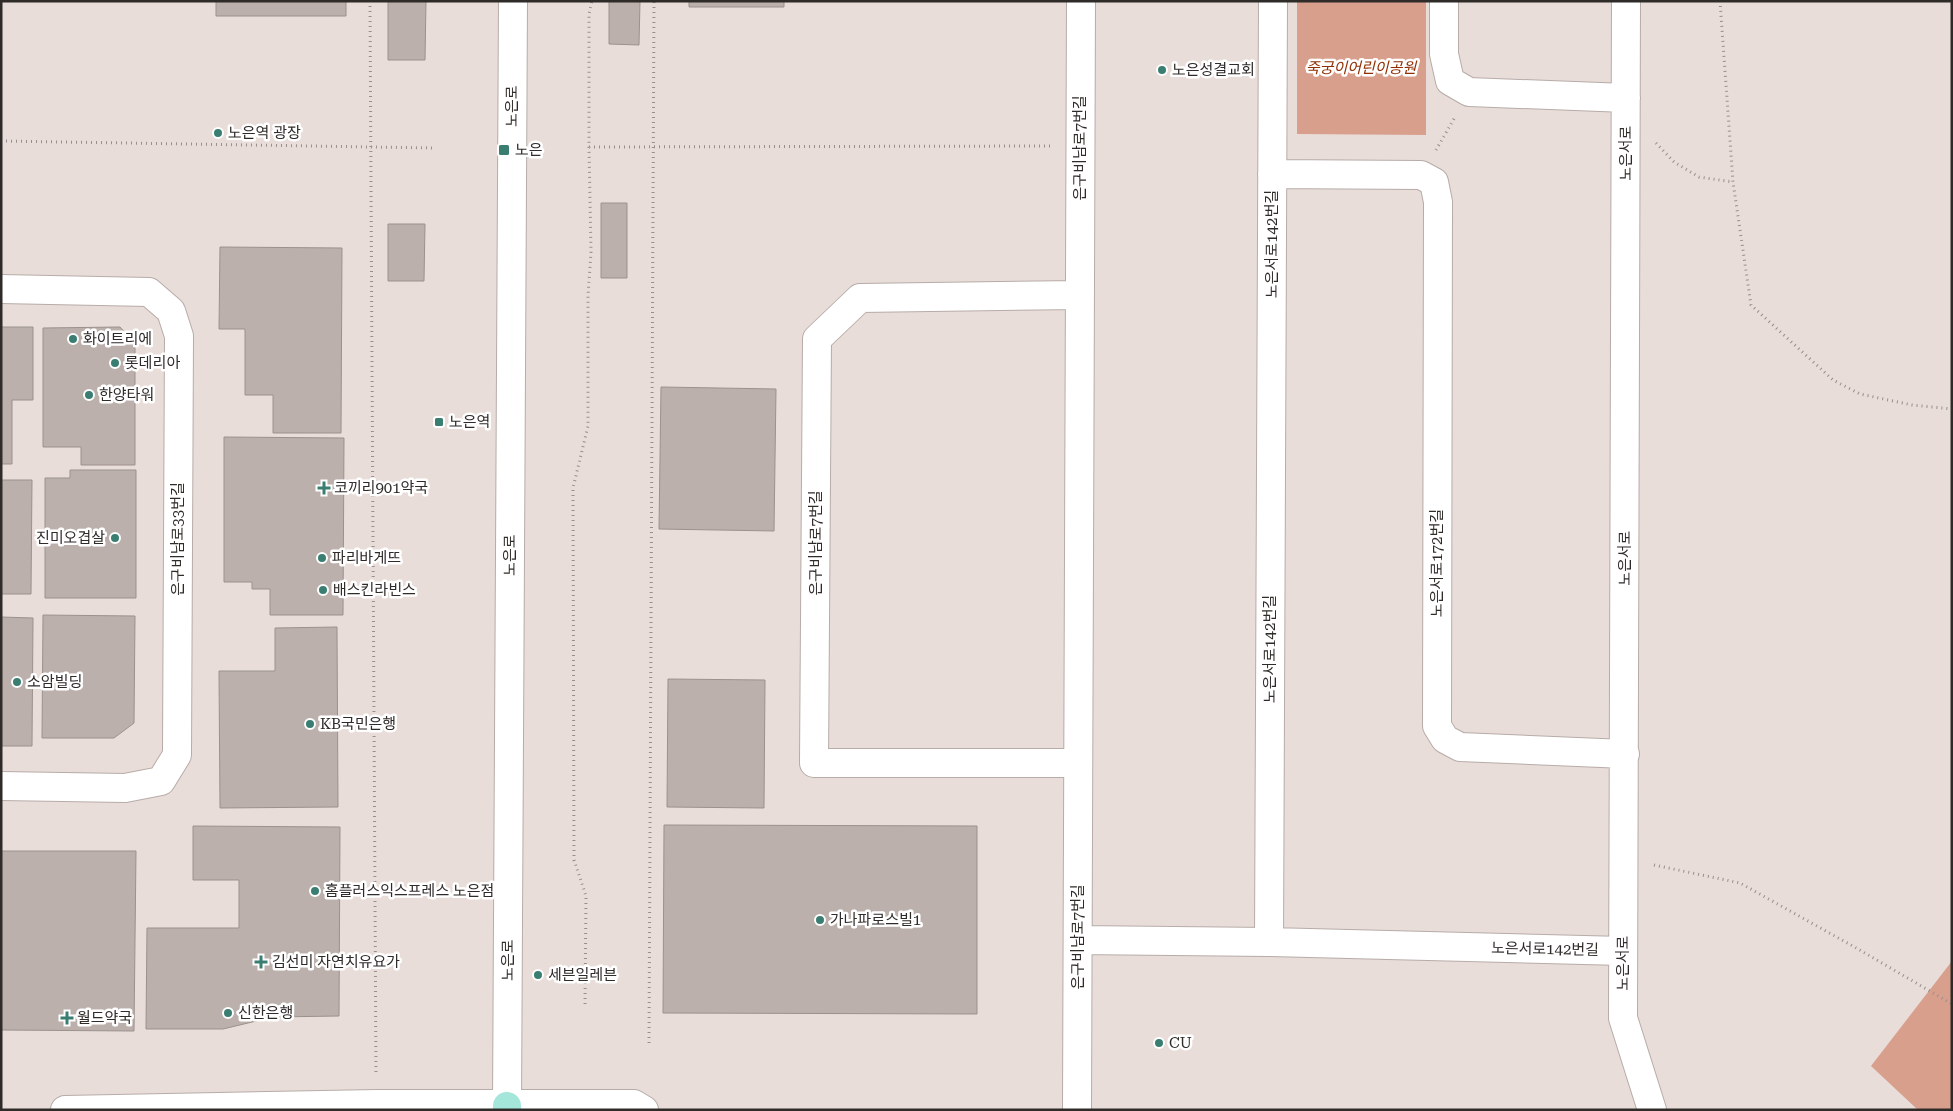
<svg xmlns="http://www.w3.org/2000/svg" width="1953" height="1111" viewBox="0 0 1953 1111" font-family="'Roboto Serif','Noto Sans KR',serif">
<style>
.green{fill:#d89f8d}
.building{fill:#bbb0ac;stroke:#9b918d}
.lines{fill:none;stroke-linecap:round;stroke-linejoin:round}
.minor-casing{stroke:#b7aca8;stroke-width:30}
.major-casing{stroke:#fff;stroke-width:30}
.path{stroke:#978f8c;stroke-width:3;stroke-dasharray:1 4;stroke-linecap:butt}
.minor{stroke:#fff;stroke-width:28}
.major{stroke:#a4e6da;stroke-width:28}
.poi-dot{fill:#3a7e71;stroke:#fff;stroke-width:2}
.labels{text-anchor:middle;stroke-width:5;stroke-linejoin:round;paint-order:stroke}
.park-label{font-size:15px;font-style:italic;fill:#902e02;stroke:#fff}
.poi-label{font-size:15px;fill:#2f2b29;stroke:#fff;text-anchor:start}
.street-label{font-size:15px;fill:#2f2b29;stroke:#fff}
</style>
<rect width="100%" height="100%" fill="#e8ddd9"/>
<path class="green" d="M1297,1H1426V135L1297,134Z
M1952,961V1110H1918L1871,1066Z"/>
<path class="building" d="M216,1H346V16H216Z
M388,1H426L425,60H388Z
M609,1H640L639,45L609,44Z
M689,1H784V7H689Z
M601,203H627V278H601Z
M388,224H425L424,281H388Z
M220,247L342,248L341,433H273V395H245V329H219Z
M1,327H33V400H12V464H1Z
M120,327L135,344V465H81V447H43V328Z
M661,387L776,389L774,531L659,529Z
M224,437L344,438L343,615H270V589H252V582H224Z
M70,470H136V598H45V478H70Z
M1,480H32L31,594H1Z
M43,615L135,616L134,723L114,738H42Z
M1,617L33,618L32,746H1Z
M337,627L338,807L220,808L219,671H275V628Z
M668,679L765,680L764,808L667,807Z
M664,825L977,826V1014L663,1013Z
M193,826L340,827L339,1016L273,1017L223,1029H146L147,928H239V880H193Z
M1,851H136L134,1031L1,1030Z"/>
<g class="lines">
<g class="minor-casing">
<path id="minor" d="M1444,1V54L1450,81L1469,92L1626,98
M1626,1L1623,1018L1652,1110
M1272,174L1421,175L1434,182L1438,202L1437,726L1445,739L1460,747L1625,754
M1,289L149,292L171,311L179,336L177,755L161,781L125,788L1,786
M1078,763H814L817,339L860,298L1080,295
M1078,940L1269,942L1623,951
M1269,942L1273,1
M507,1106L513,1
M65,1110L377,1104H634L644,1110
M1077,1110L1081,1"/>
</g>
<g class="major-casing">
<path id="major" d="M507,1106V1110"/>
</g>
<path class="path" d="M370,1L376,1076
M1720,1L1733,182L1751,305L1833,380L1860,394L1912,405L1952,409
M1,141L435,148
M1656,143L1674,162L1699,177L1733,182
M589,147L1050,146
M1436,150L1455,117
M1654,865L1740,883L1858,949L1952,1004
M585,1004L586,896L574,860L573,488L588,426V296L591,252L589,147V14L592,1
M649,1043L654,1"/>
<use href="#minor" class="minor"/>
<use href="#major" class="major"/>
</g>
<g class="poi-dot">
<circle cx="1162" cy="70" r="5"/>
<circle cx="218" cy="133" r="5"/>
<rect x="498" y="144" width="12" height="12" rx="2.5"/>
<circle cx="73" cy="339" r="5"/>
<circle cx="115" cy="363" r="5"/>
<circle cx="89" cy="395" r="5"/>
<rect x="434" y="417" width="10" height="10" rx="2.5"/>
<path d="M321.5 480.5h5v5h5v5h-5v5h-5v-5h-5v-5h5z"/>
<circle cx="115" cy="538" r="5"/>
<circle cx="322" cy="558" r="5"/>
<circle cx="323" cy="590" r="5"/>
<circle cx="17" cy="682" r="5"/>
<circle cx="310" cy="724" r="5"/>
<circle cx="315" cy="891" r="5"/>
<circle cx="820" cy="920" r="5"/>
<path d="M258.5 954.5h5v5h5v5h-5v5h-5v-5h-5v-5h5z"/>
<circle cx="538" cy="975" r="5"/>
<circle cx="228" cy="1013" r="5"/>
<path d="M64.5 1010.5h5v5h5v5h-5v5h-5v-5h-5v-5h5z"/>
<circle cx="1159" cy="1043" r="5"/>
</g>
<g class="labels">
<g class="park-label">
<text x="1361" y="73">죽궁이어린이공원</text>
</g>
<g class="poi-label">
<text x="1172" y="75">노은성결교회</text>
<text x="228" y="138">노은역 광장</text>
<text x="515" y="155">노은</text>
<text x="83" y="344">화이트리에</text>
<text x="125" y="368">롯데리아</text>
<text x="99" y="400">한양타워</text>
<text x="449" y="427">노은역</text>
<text x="334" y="493">코끼리901약국</text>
<text x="105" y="543" text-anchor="end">진미오겹살</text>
<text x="332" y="563">파리바게뜨</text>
<text x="333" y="595">배스킨라빈스</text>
<text x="27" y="687">소암빌딩</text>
<text x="320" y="729">KB국민은행</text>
<text x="325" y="896">홈플러스익스프레스 노은점</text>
<text x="830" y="925">가나파로스빌1</text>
<text x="272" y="967">김선미 자연치유요가</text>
<text x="548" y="980">세븐일레븐</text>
<text x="238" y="1018">신한은행</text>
<text x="77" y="1023">월드약국</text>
<text x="1169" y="1048">CU</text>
</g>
<g class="street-label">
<text transform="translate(512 106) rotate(-90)" y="5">노은로</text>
<text transform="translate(1080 148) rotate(-90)" y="5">은구비남로7번길</text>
<text transform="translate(1626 153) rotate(-90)" y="5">노은서로</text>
<text transform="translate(1272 244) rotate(-90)" y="5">노은서로142번길</text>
<text transform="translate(178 539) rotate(-90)" y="5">은구비남로33번길</text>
<text transform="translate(816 543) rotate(-90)" y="5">은구비남로7번길</text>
<text transform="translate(510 555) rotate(-90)" y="5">노은로</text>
<text transform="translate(1625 558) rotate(-90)" y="5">노은서로</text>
<text transform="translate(1437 563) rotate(-90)" y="5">노은서로172번길</text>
<text transform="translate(1270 649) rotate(-90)" y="5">노은서로142번길</text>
<text transform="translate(1078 937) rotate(-90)" y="5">은구비남로7번길</text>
<text transform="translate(1545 949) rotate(1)" y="5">노은서로142번길</text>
<text transform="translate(508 960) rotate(-90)" y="5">노은로</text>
<text transform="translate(1623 963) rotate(-90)" y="5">노은서로</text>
</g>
</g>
<rect width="1953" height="1111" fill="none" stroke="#2f2b29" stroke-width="5"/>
</svg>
